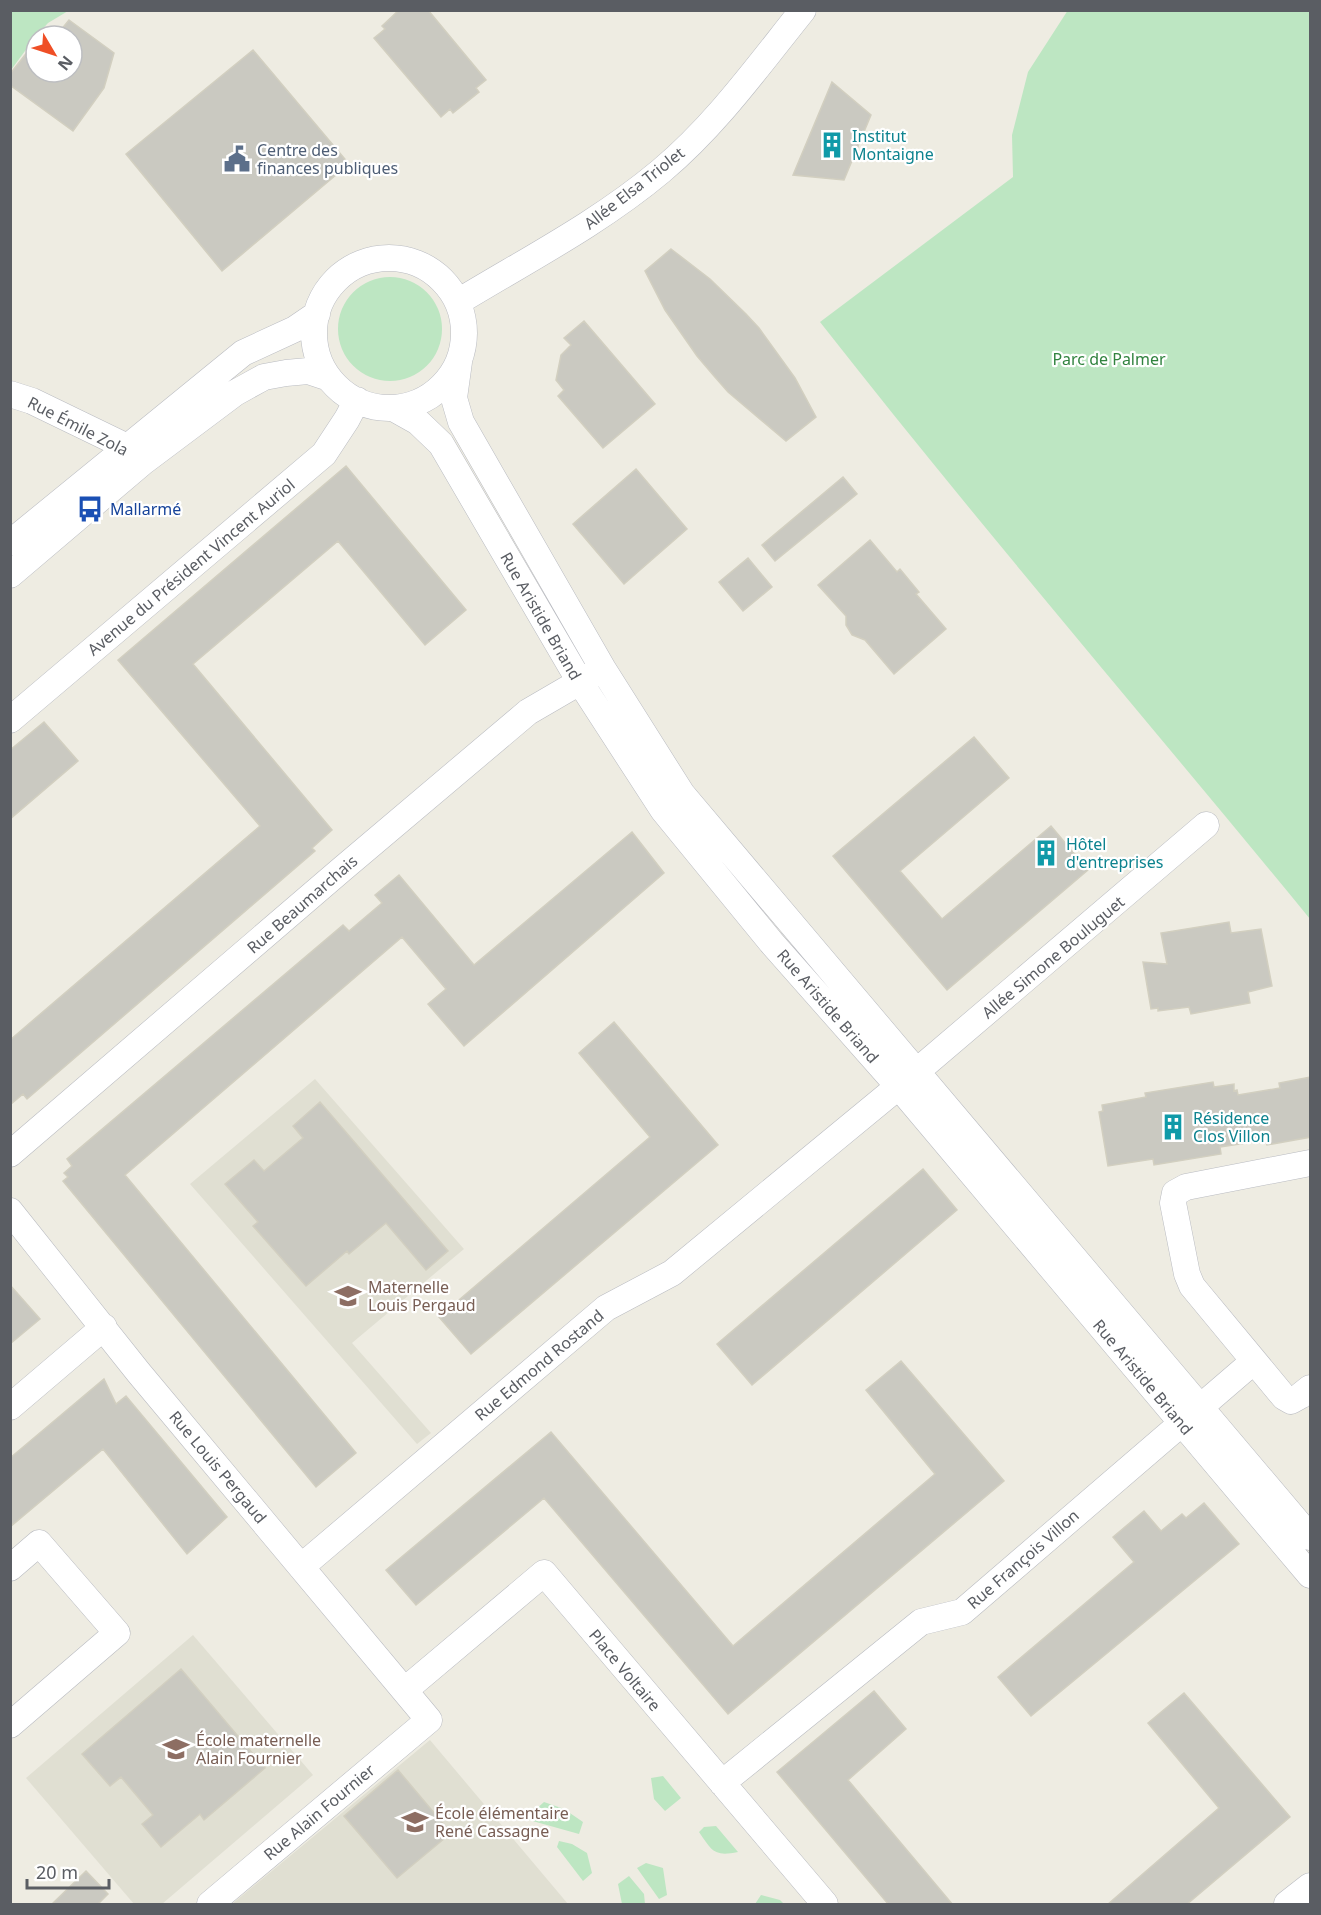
<svg xmlns="http://www.w3.org/2000/svg" width="1321" height="1915" viewBox="0 0 1321 1915" font-family="'Noto Sans',sans-serif">
<style>
.education{fill:#e0dfd2}
.green{fill:#bde6c2}
.building{fill:#cac9c1;stroke:#d2cfc0;stroke-width:1.5}
.lines{fill:none;stroke-linecap:round;stroke-linejoin:round}
.minor-casing{stroke:#b9bbc1;stroke-width:27}
.minor{stroke:#fff;stroke-width:26}
.labels{text-anchor:middle;stroke-width:4.5;stroke-linejoin:round;paint-order:stroke}
.culture-label{font-size:16px;fill:#0d838f;stroke:#fff;text-anchor:start}
.service-label{font-size:16px;fill:#4e5e75;stroke:#fff;text-anchor:start}
.street-label{font-size:16px;fill:#5a5d63;stroke:#fff}
.park-label{font-size:16px;fill:#31833f;stroke:#fff}
.transit-label{font-size:16px;fill:#164399;stroke:#fff;text-anchor:start}
.education-label{font-size:16px;fill:#785e54;stroke:#fff;text-anchor:start}
</style>
<rect width="100%" height="100%" fill="#eeece2"/>
<path class="education" d="M315,1079L464,1249L352,1343L431,1433L417,1444L190,1184Z
M193,1635L313,1775L162,1904H134L26,1778Z
M430,1740L568,1904H232Z"/>
<path class="green" d="M11,10L68,11L48,23L36,36L11,70Z
M1068,10L1310,11V919C1147,720 979,525 820,322L1013,177L1012,135L1028,72Z
M338 329a52 52 0 1 1 104 0a52 52 0 1 1-104 0Z
M663,1776L681,1798L665,1811L654,1799L651,1778Z
M544,1802L564,1809L583,1822L579,1834L529,1820L535,1810Z
M716,1826L738,1852C714,1857 712,1851 699,1832L704,1827Z
M559,1841L572,1844L587,1853L592,1873L583,1881L557,1847Z
M646,1863L663,1868L667,1895L659,1899L637,1868Z
M629,1876L644,1894L645,1904H622L618,1884Z
M761,1895L780,1900L784,1904H755Z"/>
<path class="building" d="M399,10H428L486,80L476,88L479,92L453,113L450,109L441,117L374,38L385,29L382,26Z
M69,20L114,53L104,88L73,131L10,85V74L36,41V72H72V36H56Z
M253,50L349,164L222,271L126,154Z
M832,82L871,115L844,180L793,175Z
M671,249L710,279L746,314L759,328L795,378L816,417L786,441L728,392L714,376L697,356L665,310L645,271Z
M584,321L655,404L603,448L558,396L564,390L556,380L561,355L571,345L564,338Z
M346,466L466,610L425,645L338,541L193,664L332,830L312,848L315,851L27,1099L23,1094L10,1105V1040L260,826L118,660Z
M636,469L687,529L624,584L573,524Z
M843,477L857,494L775,561L762,545Z
M870,540L897,572L900,569L919,592L916,594L946,629L894,674L865,640L852,635L846,625V616L818,585Z
M748,558L772,587L743,611L719,582Z
M44,722L78,761L10,819V750Z
M974,737L1009,778L900,871L942,919L1051,826L1088,870L947,990L833,856Z
M632,832L664,873L464,1046L428,1004L446,989L402,937L125,1175L356,1453L316,1487L63,1181L68,1177L64,1173L72,1166L67,1159L343,925L349,931L382,903L375,895L399,875L474,965Z
M1229,922L1231,933L1261,929L1272,986L1248,992L1250,1003L1191,1014L1189,1007L1158,1011V1008L1151,1009L1143,962L1167,964L1161,933Z
M614,1022L718,1145L471,1354L439,1317L650,1137L579,1053Z
M1311,1077V1137L1267,1145L1266,1140L1220,1147L1221,1154L1154,1165L1153,1159L1108,1166L1099,1112L1103,1111L1102,1105L1146,1097L1145,1093L1213,1082L1214,1087L1234,1084V1091L1237,1090L1238,1095L1280,1088L1279,1083Z
M320,1102L448,1251L426,1270L386,1223L349,1254L347,1251L306,1286L253,1226L258,1222L225,1184L254,1160L264,1171L303,1138L293,1126Z
M923,1169L957,1210L752,1385L717,1344Z
M10,1285L40,1319L10,1344Z
M901,1361L1004,1481L728,1714L544,1498L416,1605L386,1570L551,1432L733,1646L935,1474L866,1390Z
M104,1379L116,1404L126,1396L227,1517L187,1554L103,1449L10,1527V1458Z
M1204,1503L1239,1544L1031,1716L998,1677L1134,1562L1113,1537L1144,1511L1161,1531L1182,1514L1186,1518Z
M181,1669L265,1768L204,1820L200,1814L161,1847L142,1824L153,1815L121,1777L110,1786L82,1754Z
M874,1691L906,1729L848,1780L953,1905H889L777,1772Z
M1184,1693L1290,1817L1186,1905H1107L1219,1808L1148,1723Z
M398,1770L451,1833L397,1878L344,1816Z
M86,1871L108,1894L97,1905H51Z"/>
<g class="lines">
<g class="minor-casing">
<path id="minor" d="M314 333a75 75 0 1 1 150 0a75 75 0 1 1-150 0Z
M458,302C527,260 599,223 661,171C716,125 758,66 803,10
M459,362L454,398L461,422L603,669L682,794L1310,1537
M10,394L32,401L127,447L138,458
M393,408L418,422L441,444L580,682L663,810L771,942L899,1087L1310,1575
M10,543L243,353L295,329L317,314
M10,575L143,462L235,393L264,377L286,373L308,371L329,378
M10,720L324,454L347,419L357,400
M10,1154L341,870L528,712L595,673
M1310,1163L1186,1187L1175,1193L1173,1203L1187,1274L1192,1286L1284,1397L1291,1401L1300,1396L1310,1388
M10,1211L139,1373L429,1720L210,1904
M10,1407L104,1327
M301,1567L606,1308L672,1273L916,1072L1206,825
M10,1568L39,1543L117,1633L10,1725
M405,1690L544,1573L825,1904
M722,1783L921,1622L962,1612L1254,1361
M1287,1904L1310,1886"/>
</g>
<use href="#minor" class="minor"/>
</g>
<defs>
<g id="building-bare" transform="scale(2.07)"><path d="M-4-6H4V6H1V3H-1V6H-4ZM-2.5-4.3h1.7v1.8h-1.7ZM.8-4.3h1.7v1.8H.8ZM-2.5-1h1.7V.8h-1.7ZM.8-1h1.7V.8H.8Z" fill="#0f9aa8" stroke="#fff" stroke-width="2.5" paint-order="stroke"/></g>
<g id="civic-bare" transform="scale(2.07)"><path d="M-.6-6.5H3V-4.5H.6V-3L4-1V1h2V6H-6V1h2V-1L-.6-3ZM-1.2 2.5V6h2.4V2.5Z" fill="#5c6f8a" stroke="#fff" stroke-width="2.5" paint-order="stroke"/></g>
<g id="bus-bare" transform="scale(2.07)"><path d="M-5-6H5V4H4V6H2V4H-2V6H-4V4H-5ZM-3.5-4V0h7V-4ZM-3.5 1.2v1.5H-2V1.2ZM2 1.2v1.5H3.5V1.2Z" fill="#1a4fb4" stroke="#fff" stroke-width="2.5" paint-order="stroke"/></g>
<g id="school-bare" transform="scale(2.07)"><path d="M0-5L7-2L0 1L-7-2ZM-4 1L0 2.5L4 1V4Q0 6-4 4Z" fill="#8d6e63" stroke="#fff" stroke-width="2.5" paint-order="stroke"/></g>
</defs>
<g fill-rule="evenodd">
<use href="#building-bare" x="832" y="145"/>
<use href="#civic-bare" x="237" y="159"/>
<use href="#bus-bare" x="90" y="509"/>
<use href="#building-bare" x="1046" y="853"/>
<use href="#building-bare" x="1173" y="1127"/>
<use href="#school-bare" x="348" y="1296"/>
<use href="#school-bare" x="176" y="1749"/>
<use href="#school-bare" x="415" y="1822"/>
</g>
<g class="labels">
<g class="culture-label">
<text x="852" y="142">Institut<tspan x="852" dy="18">Montaigne</tspan></text>
<text x="1066" y="850">Hôtel<tspan x="1066" dy="18">d'entreprises</tspan></text>
<text x="1193" y="1124">Résidence<tspan x="1193" dy="18">Clos Villon</tspan></text>
</g>
<g class="service-label">
<text x="257" y="156">Centre des<tspan x="257" dy="18">finances publiques</tspan></text>
</g>
<g class="street-label">
<text transform="translate(634 188) rotate(-38)" y="6">Allée Elsa Triolet</text>
<text transform="translate(78 426) rotate(27)" y="6">Rue Émile Zola</text>
<text transform="translate(191 567) rotate(-40)" y="6">Avenue du Président Vincent Auriol</text>
<text transform="translate(541 616) rotate(60)" y="6">Rue Aristide Briand</text>
<text transform="translate(302 904) rotate(-41)" y="6">Rue Beaumarchais</text>
<text transform="translate(1053 957) rotate(-40)" y="6">Allée Simone Bouluguet</text>
<text transform="translate(828 1006) rotate(49)" y="6">Rue Aristide Briand</text>
<text transform="translate(539 1365) rotate(-40)" y="6">Rue Edmond Rostand</text>
<text transform="translate(1143 1377) rotate(50)" y="6">Rue Aristide Briand</text>
<text transform="translate(218 1467) rotate(50)" y="6">Rue Louis Pergaud</text>
<text transform="translate(1023 1559) rotate(-41)" y="6">Rue François Villon</text>
<text transform="translate(625 1670) rotate(50)" y="6">Place Voltaire</text>
<text transform="translate(319 1812) rotate(-40)" y="6">Rue Alain Fournier</text>
</g>
<g class="park-label">
<text x="1109" y="365">Parc de Palmer</text>
</g>
<g class="transit-label">
<text x="110" y="515">Mallarmé</text>
</g>
<g class="education-label">
<text x="368" y="1293">Maternelle<tspan x="368" dy="18">Louis Pergaud</tspan></text>
<text x="196" y="1746">École maternelle<tspan x="196" dy="18">Alain Fournier</tspan></text>
<text x="435" y="1819">École élémentaire<tspan x="435" dy="18">René Cassagne</tspan></text>
</g>
</g>
<rect width="1321" height="1915" fill="none" stroke="#5a5d63" stroke-width="24"/>
<g transform="translate(54 54) rotate(129)"><circle r="28" fill="#ffffff" stroke="#bdbec1" stroke-width="1.5"/>
<path d="M0-4.5L10 22L0 15L-10 22Z" fill="#ef4f26"/>
<text y="-9" font-size="16" font-weight="bold" text-anchor="middle" fill="#5a5d63">N</text>
</g>
<path d="M27 1879v9h82v-9" fill="none" stroke="#5a5d63" stroke-width="3"/>
<text x="36" y="1879" font-size="18" fill="#5a5d63" stroke="#ffffff" stroke-width="4.5" paint-order="stroke">20 m</text>
</svg>
